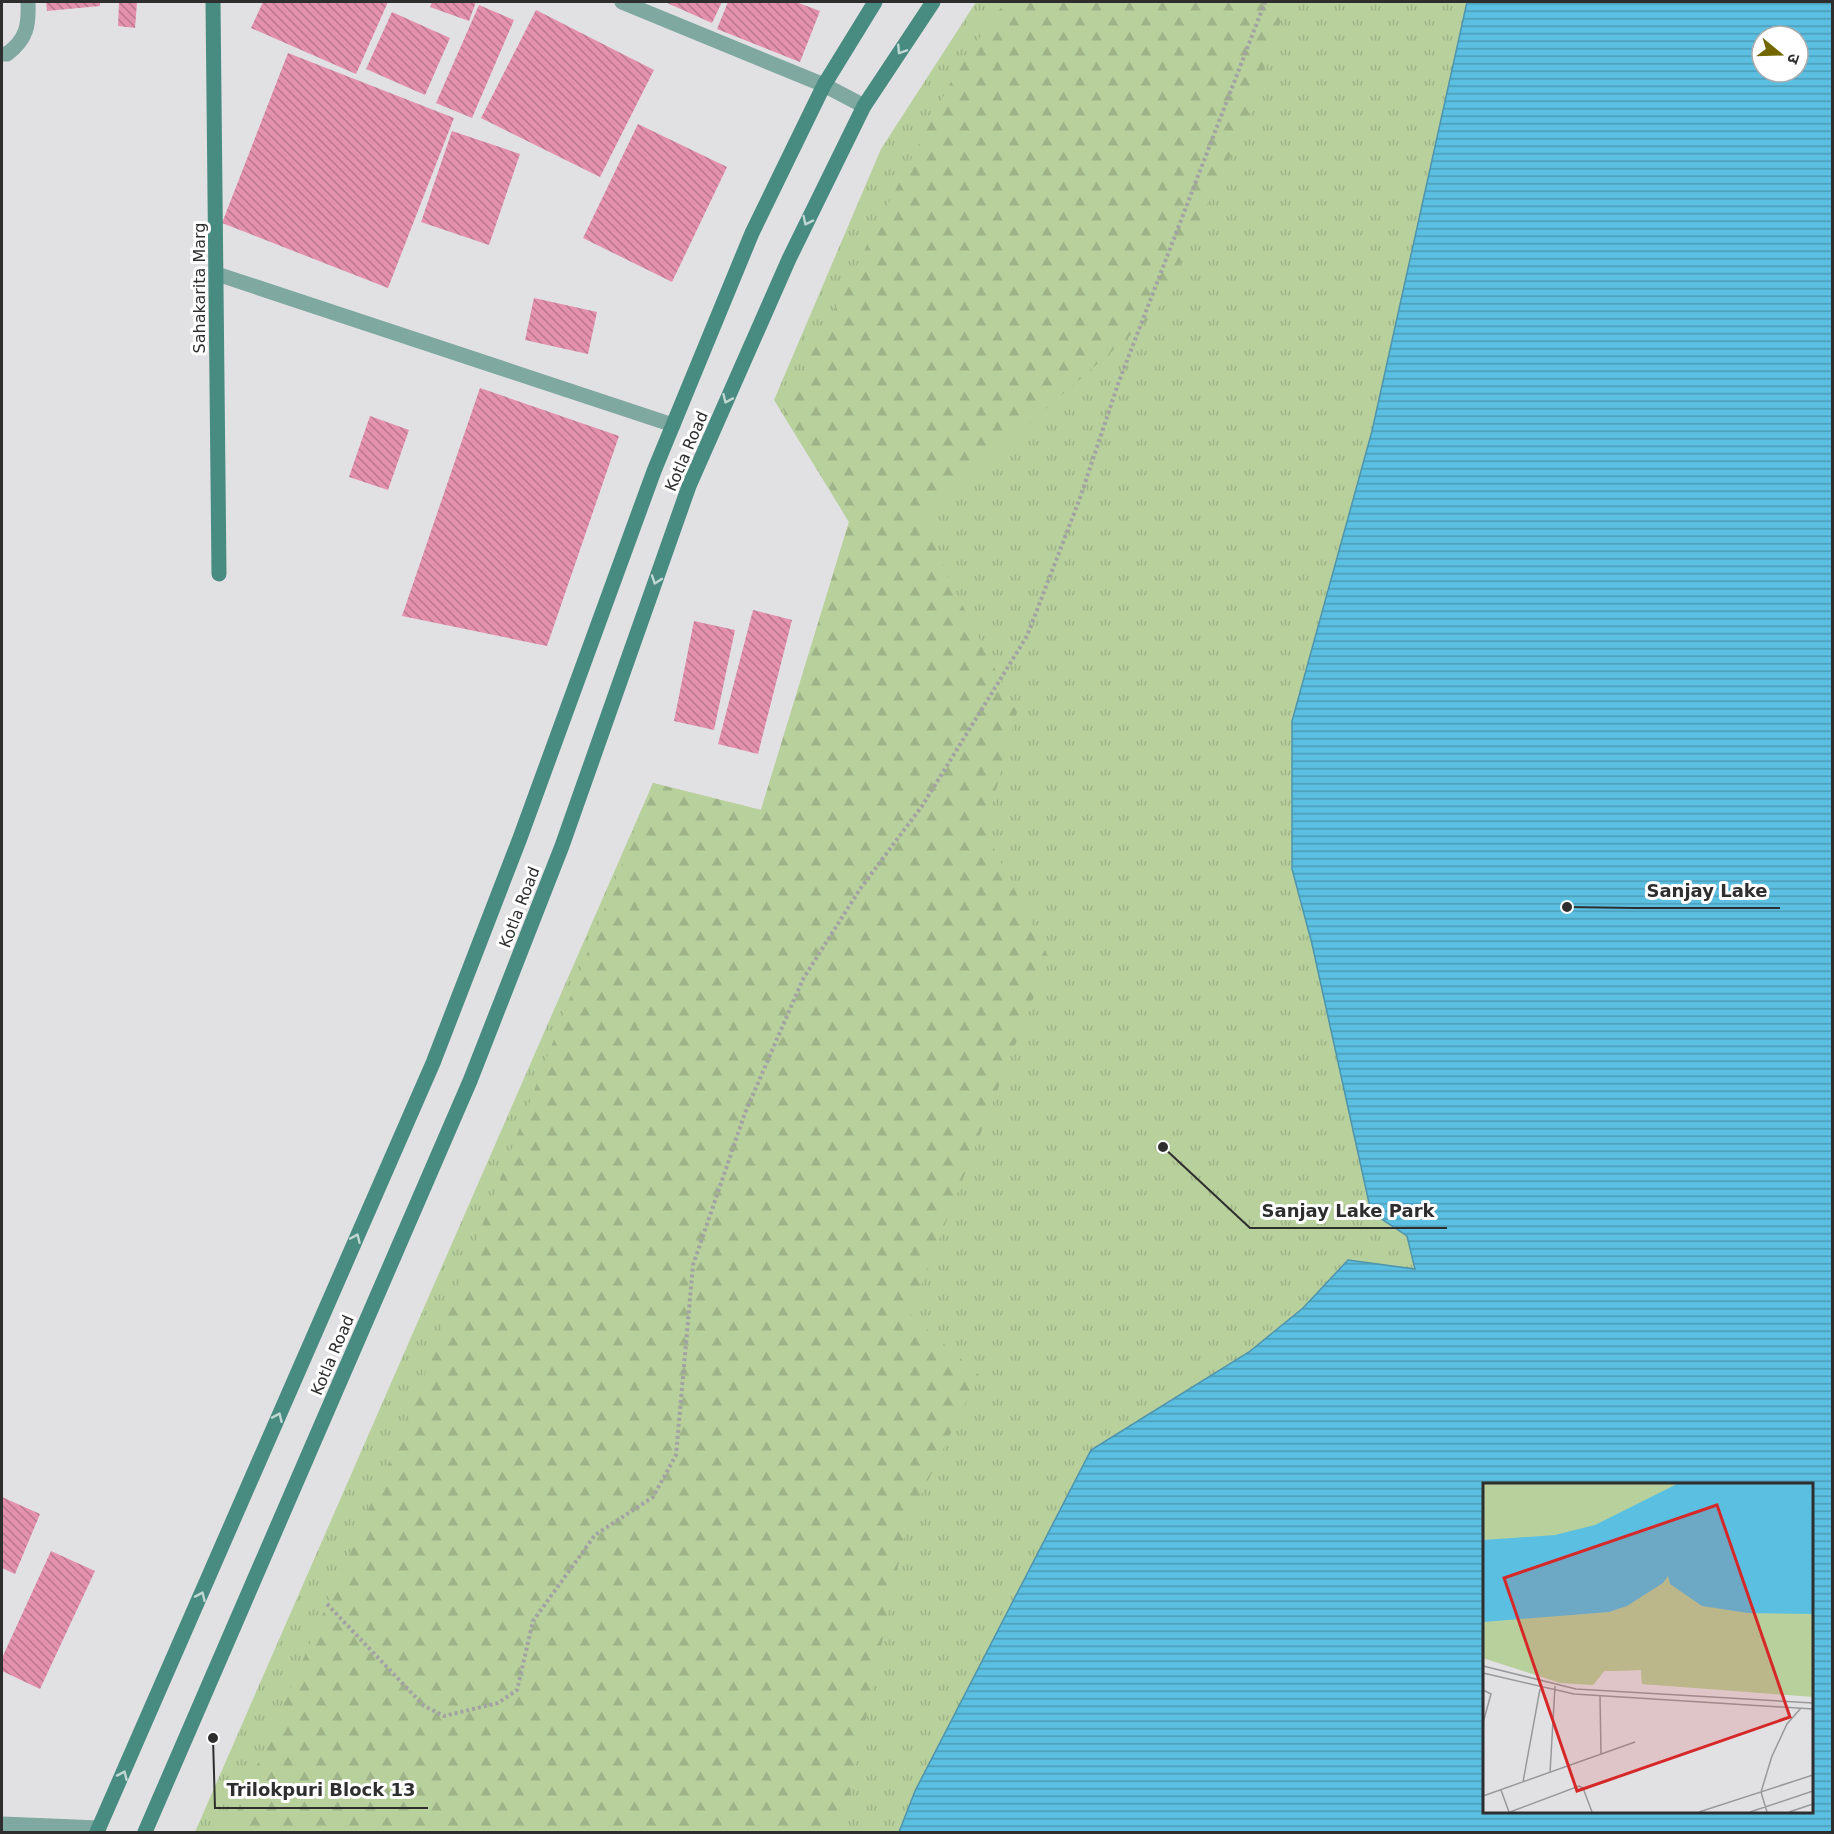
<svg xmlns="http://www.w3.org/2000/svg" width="1834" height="1834" viewBox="0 0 1834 1834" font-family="'DejaVu Sans','Noto Sans Devanagari',sans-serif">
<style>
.grass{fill:url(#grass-tufts);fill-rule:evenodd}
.forest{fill:url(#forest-firs)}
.water{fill:url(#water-rules);stroke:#4e94ac;stroke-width:1.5;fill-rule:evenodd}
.building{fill:url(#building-back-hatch)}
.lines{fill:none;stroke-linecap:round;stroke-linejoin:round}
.path{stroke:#a2a2a4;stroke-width:4;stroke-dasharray:3 3;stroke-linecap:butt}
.street{stroke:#7ea8a0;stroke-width:15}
.secondary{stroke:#488b80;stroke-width:15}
.oneway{stroke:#bfd6d3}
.labels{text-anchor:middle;stroke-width:6;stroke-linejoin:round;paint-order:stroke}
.street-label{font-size:16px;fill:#2e2e2f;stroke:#fff}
.inset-road{fill:none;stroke:#99999b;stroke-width:1.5}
.view{fill:#d62828;fill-opacity:0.15;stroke:#d62828;stroke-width:3}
.inset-edge{fill:none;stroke:#2e2e2f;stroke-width:3}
.leader{fill:none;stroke:#2e2e2f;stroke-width:2}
.callout-dot{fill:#2e2e2f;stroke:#fff;stroke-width:2}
.callout-label{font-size:18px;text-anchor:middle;font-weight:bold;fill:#2e2e2f;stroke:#fff;stroke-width:6;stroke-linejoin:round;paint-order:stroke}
</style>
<defs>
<pattern id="grass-tufts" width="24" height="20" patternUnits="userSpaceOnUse" patternTransform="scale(1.5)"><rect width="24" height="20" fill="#b8d09c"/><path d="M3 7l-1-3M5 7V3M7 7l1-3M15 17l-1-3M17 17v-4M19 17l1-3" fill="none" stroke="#9eb387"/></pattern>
<pattern id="forest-firs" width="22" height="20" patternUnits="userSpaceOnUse" patternTransform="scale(1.5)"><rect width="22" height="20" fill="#b8d09c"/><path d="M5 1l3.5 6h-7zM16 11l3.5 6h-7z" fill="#9eb387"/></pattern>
<pattern id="water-rules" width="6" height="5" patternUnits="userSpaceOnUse" patternTransform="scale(1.5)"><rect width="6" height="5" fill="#5bbfe1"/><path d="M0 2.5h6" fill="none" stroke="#4c9cb7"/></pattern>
<pattern id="building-back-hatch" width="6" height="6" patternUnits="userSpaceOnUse" patternTransform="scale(1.5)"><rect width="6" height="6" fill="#e491ad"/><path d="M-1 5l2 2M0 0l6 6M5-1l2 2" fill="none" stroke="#b9778d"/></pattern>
</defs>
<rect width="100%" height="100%" fill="#e1e1e3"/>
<path class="grass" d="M976,2H1832V1832H195L653,783L761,810L849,522L774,400L881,149ZM1762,36H1798V72H1762ZM1484,1484H1812V1812H1484Z"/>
<path class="forest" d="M1005,2H1287L1246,124L1157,312L924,515L949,579L1017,712L985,831L1049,958L910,1314L979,1375L907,1524L842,1832H228L405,1425L653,783L761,810L849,522L783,409L958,68Z"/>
<path class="water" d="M1467,2H1832V1832H899L915,1791L1091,1450L1249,1352L1303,1308L1348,1260L1415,1269L1407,1236L1371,1212L1312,944L1292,869V721L1372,431ZM1762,36H1798V72H1762ZM1484,1484H1812V1812H1484Z"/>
<path class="building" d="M46,2H100V6L47,11Z
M119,2H137L135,28L118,26Z
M263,2H388L356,74L251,28Z
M432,2H476L469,21L430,7Z
M665,2H722L712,23Z
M728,2H796L820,11L800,62L717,29Z
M479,5L514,20L472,118L436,103Z
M536,10L654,70L600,177L481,118Z
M392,12L450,38L425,95L366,69Z
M288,53L454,118L388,288L222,223Z
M638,124L727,167L672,282L583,238Z
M452,131L520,154L489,245L421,222Z
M534,298L597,312L588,354L525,340Z
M480,388L619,436L547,646L402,616Z
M370,416L409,430L388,490L349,477Z
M753,610L792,620L758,754L718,744Z
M694,621L735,630L714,730L674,721Z
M2,1497L40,1514L15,1574L2,1568Z
M51,1551L95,1571L40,1689L2,1671V1658Z"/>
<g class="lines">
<path class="path" d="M327,1604L424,1706L444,1716L498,1703L517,1690L533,1621L595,1535L653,1497L676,1455L693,1265L745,1113L803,979L860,889L922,806L1027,636L1080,498L1118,384L1265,2"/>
<path class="street" d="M622,2L824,85L864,106
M2,54H7C27,39 29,25 28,2
M217,274L673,425
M2,1824L99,1828"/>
<path class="secondary" d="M213,2L219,574
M97,1832L433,1063L520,838L654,471L752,233L824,85L875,2
M145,1832L470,1081L562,846L689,486L789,259L864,106L933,2"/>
</g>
<defs><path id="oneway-chevron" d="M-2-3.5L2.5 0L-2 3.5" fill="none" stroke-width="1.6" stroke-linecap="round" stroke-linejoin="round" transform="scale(1.5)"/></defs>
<g class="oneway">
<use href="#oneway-chevron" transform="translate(901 50) rotate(123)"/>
<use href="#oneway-chevron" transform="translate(807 221) rotate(116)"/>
<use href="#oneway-chevron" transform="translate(727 399) rotate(114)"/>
<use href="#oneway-chevron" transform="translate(656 580) rotate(109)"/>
<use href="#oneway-chevron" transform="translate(356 1238) rotate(-66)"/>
<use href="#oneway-chevron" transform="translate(278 1417) rotate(-66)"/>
<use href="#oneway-chevron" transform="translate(201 1596) rotate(-66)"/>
<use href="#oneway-chevron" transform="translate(123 1775) rotate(-66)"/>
</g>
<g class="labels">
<g class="street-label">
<text transform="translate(199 288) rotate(-90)" y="6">Sahakarita Marg</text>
<text transform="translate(686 451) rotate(-67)" y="6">Kotla Road</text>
<text transform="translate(519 907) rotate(-69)" y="6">Kotla Road</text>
<text transform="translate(332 1355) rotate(-67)" y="6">Kotla Road</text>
</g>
</g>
<g transform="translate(1483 1483)">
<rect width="330" height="330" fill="#e1e1e3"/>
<path d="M0,1H330V214L159,201L158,187L121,188L110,202L77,200L0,175Z" fill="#b8d09c"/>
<path d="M298,134L330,143V211L159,201L158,187L121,188L111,201L64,194L0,175V161L59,158L84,161L117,180L136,161L151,160L164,148L210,150L215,139L235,142Z" fill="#b8d09c"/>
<path d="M194,1H330V131L265,130L219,123L187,101L185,93L180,100L144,123L126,129L0,139V57L72,52L112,42Z" fill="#5bbfe1"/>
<path class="inset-road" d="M0,183L93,206L330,220M0,190L91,211L330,226M0,207L8,211L0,240M117,213L118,272M67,290L72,203M40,299L57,206M18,307L26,329M0,313L152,259M27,329L96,303L100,305L109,329M216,329L330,292M267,329L330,308M284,329L278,309L289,273L304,241L318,225M306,329L330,321"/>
<path class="view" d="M234,22L307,234L94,308L21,95Z"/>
<rect width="330" height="330" class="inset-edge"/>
</g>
<path class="leader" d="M1567 907L1635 908H1780M1163 1147L1250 1228H1447M213 1738L215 1808H428"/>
<g class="callout-dot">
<circle cx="1567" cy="907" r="6"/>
<circle cx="1163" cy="1147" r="6"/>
<circle cx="213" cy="1738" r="6"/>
</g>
<g class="callout-label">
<text x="1707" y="897">Sanjay Lake</text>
<text x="1348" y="1217">Sanjay Lake Park</text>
<text x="321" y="1796">Trilokpuri Block 13</text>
</g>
<rect width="1834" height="1834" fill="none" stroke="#2e2e2f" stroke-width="6"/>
<g transform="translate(1780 54) rotate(109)"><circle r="28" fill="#ffffff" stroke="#ababac" stroke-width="1.5"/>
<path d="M0-4.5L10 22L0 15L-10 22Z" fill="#736800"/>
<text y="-9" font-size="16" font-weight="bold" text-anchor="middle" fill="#2e2e2f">उ</text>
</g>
</svg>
